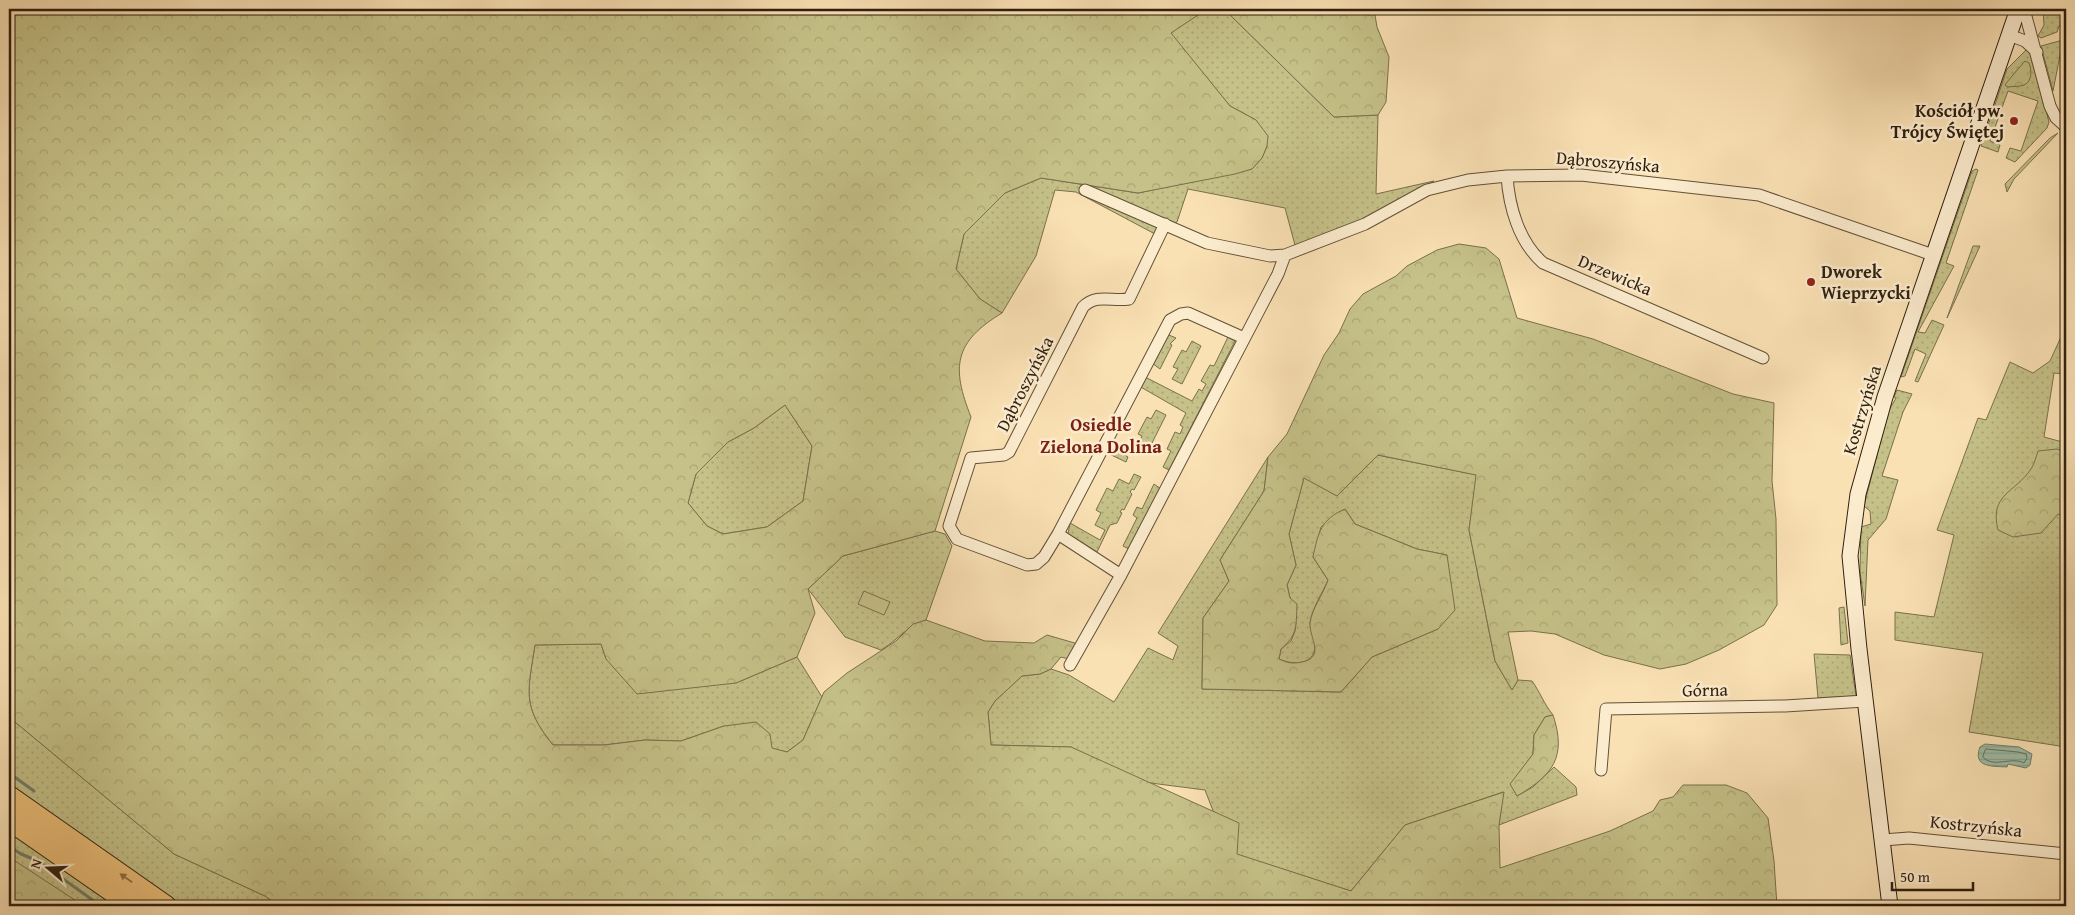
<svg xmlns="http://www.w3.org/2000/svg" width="2075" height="915" viewBox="0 0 2075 915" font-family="'Gentium Book Plus',serif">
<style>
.green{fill:url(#green-dots);stroke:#7a704c}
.forest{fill:url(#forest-crowns);stroke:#7a704c;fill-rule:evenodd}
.pitch{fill:#c5c188;stroke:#7a704c}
.water{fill:url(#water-rules);stroke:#727e6a}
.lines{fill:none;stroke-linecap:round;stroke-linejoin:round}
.shore{stroke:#676e5b;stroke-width:1}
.stream{stroke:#727e6a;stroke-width:3}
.street-casing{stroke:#625038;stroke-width:13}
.secondary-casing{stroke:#2f1f0f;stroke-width:17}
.highway-casing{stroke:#2f1f0f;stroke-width:22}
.street{stroke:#fcecce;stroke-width:11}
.secondary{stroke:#fcecce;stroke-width:15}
.highway{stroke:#edc07a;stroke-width:20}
.oneway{fill:#8e7044}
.poi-dot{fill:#8f2418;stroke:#fcecce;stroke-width:2}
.labels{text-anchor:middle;stroke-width:5;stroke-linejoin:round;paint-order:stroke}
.poi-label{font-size:18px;font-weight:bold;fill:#2f1f0f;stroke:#fcecce;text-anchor:end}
.street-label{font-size:18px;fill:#2f1f0f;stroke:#fcecce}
.neighbourhood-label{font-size:19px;font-weight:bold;fill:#7a1f14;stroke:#fcecce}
</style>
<defs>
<pattern id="green-dots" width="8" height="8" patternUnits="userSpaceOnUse" patternTransform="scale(1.25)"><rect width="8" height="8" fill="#c5c188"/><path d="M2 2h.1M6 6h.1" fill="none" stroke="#aaa574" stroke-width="1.8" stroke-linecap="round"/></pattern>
<pattern id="forest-crowns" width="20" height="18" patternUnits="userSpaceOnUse" patternTransform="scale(1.25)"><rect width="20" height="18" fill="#c5c188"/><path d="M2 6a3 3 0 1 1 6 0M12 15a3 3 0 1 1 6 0" fill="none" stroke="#aaa574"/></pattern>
<pattern id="water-rules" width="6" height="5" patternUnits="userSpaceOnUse" patternTransform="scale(1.25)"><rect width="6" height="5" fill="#9fbea7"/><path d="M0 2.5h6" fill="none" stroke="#89a38f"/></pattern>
</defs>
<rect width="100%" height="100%" fill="#fae1b4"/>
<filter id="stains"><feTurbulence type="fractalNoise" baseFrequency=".004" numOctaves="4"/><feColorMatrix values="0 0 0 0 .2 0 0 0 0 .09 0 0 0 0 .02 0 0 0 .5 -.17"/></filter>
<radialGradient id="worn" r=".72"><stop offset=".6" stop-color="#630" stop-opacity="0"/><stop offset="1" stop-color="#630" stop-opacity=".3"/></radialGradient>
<path class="green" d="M1207,9H1224L1334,117L1378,115L1376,194L1434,181L1348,227L1295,245L1285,208L1188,189L1177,222L1155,234L1076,192L1055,190L1036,256L1002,313L980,299L956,269L964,234L1005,193L1041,178L1138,193L1252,169L1262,158L1267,146L1256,120L1230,106L1170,33Z
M2043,9H2066V26H2059L2057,32L2041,38L2038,36L2044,25Z
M2063,40L2053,91L2041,46Z
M2028,48L2031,51L2049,122L2047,128L2015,162L2006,158L2010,148L2021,151L2038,101L2008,91L1990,141L2000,145L1998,152L1981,146L2007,69Z
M2058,133L2014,179L2007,192L2005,184L2050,138Z
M1976,169L1978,170L1946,263L1954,266L1918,332L1925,333L1932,320L1944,325L1918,382L1915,381L1926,354L1915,349L1905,376L1901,377L1972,171Z
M1973,246H1980L1947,318Z
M2066,326V374L2054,373L2044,437L2066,443V747L1969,732L1983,653L1895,640V612L1934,617L1954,535L1937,530L1978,418L1986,420L2010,362L2033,373L2050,361Z
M1169,335L1176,338L1170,344L1172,345L1160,369L1152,363L1167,336Z
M1228,337L1235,341L1169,470L1163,467L1171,451L1167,449L1175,432L1180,434L1183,427L1180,425L1186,413L1139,386L1145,377L1192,401L1199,389L1202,391L1206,384L1201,381L1210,365L1214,366Z
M1192,341L1201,346L1182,384L1172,379L1178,369L1173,367L1182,350L1186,352Z
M1897,390L1912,394L1903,412L1882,476L1898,480L1886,519L1868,540L1865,606L1860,572L1861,527L1871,524L1870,511L1864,506L1888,412L1896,398L1894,397Z
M785,405L812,446L803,501L767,527L723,534L707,526L688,503L696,474L728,442L754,428Z
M1156,410L1166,415L1147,453L1136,448L1142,436L1138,434L1147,417L1151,419Z
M1109,445L1128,457L1126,462L1105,452Z
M1377,455L1477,475L1469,530L1495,661L1512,690L1518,680L1532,681C1540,692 1544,704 1553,715L1545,717L1534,735L1533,754L1511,784L1517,796L1533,787L1554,767L1576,787L1577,795L1499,825L1503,792L1405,825L1351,891L1229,852L1205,790L1127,780L1071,747L991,745L988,712L995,701L1022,676L1040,674L1051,669L1069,675L1114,702L1148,648L1173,660L1178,646L1158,633L1268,457L1264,491L1220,560L1229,581L1203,618L1202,689L1341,692L1372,657L1438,629L1447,555L1417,549L1355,524L1345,509L1321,527L1313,557L1328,580C1322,594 1312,608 1310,623C1310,630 1314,636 1315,642C1317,665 1295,666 1279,659L1281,649L1291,641L1295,631L1296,623L1287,585L1296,565L1289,534L1304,477L1337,496Z
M1134,474L1141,477L1134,490L1132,489L1130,492L1132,494L1124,510L1122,509L1120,512L1122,513L1117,523L1110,525L1097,552L1068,534L1070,523L1100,540L1105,530L1095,525L1101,513L1096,510L1107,488L1113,491L1119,479L1129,484Z
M1154,484L1161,489L1129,549L1123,546L1137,518L1133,515L1137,507L1142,509Z
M935,531L945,534L952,546L926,620C908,625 898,640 881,650L845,637L808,589L843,556Z
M1844,607L1848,643L1841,645L1839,608Z
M601,644L606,659L736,683L797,657L822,697L803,740L787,752L772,749L724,726L681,741L645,740L604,745H553C521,706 528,691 535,645Z
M1814,654L1850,655L1856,696L1818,698Z
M9,717L174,854L265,896L279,906H84L9,860Z"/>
<path class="forest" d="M9,9H1207L1171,33L1230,106L1256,120L1268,136L1267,146L1262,158L1252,169L1235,174L1138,193L1041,178L1005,193L964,234L956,269L980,299L1002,313C954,342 951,367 971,417L935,531L843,556L808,589L815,613L797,657L736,683L637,694L606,659L601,644L535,645C528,691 521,706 553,745H604L645,740L681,741L724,726L756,722L770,734L772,748L787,752L803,740L824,692L847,673L896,641L913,624L926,620L985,641L1034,643L1047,635L1078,644L1069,659L1061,657L1051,669L1040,674L1022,676L995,701L988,712L991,745L1071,747L1239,823L1237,854L1351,891L1405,825L1504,792L1499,825L1500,868L1610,831L1653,811L1660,800L1673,797L1683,785H1726L1747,793L1768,818L1774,861L1777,906H279L265,896L174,854L9,717ZM785,405L812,446L803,501L767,527L723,534L707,526L688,503L696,474L728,442L754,428Z
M1224,9H1374L1377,27L1389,57L1386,102L1378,115L1334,117Z
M2025,61L2029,63C2032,70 2032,82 2024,85C2019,87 2013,86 2008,87L2005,85C2006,83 2023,63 2025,61Z
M1459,244L1486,248L1499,259L1517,318L1593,339L1733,394L1774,403L1772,481L1776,519L1777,605L1764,625L1719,650L1686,664L1660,669L1604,655L1555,634L1531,631L1508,632L1518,680L1512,690L1495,661L1469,530L1476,475L1378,455L1337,496L1304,478L1289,534L1296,565L1287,585L1290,598L1297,604C1296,625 1298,635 1281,649L1279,659C1288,663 1292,664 1302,662C1326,657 1309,638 1310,623C1312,608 1323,595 1328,580L1313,557C1318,533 1321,519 1345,509L1355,524L1417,549L1447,555L1455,610L1438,629L1372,657L1341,692L1202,689L1203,618L1229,581L1220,560L1264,491L1268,457L1287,434L1324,355L1339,333L1350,309L1363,294L1396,276L1407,266L1437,250Z
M2057,449L2066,452V517L2058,514L2041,533L2013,537L1998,530C1989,494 2015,493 2031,469C2034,465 2036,457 2038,451Z
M1553,715C1567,757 1553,775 1517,796L1510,784L1533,754L1534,735L1545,717Z
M9,857L84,906H9Z"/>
<path class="pitch" d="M864,591L890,602L884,615L858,604Z"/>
<path class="water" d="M1985,744L2019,747L2032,754L2030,765L2026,768L2008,764L2007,767C1993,766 1972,768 1980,747Z"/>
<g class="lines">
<path class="shore" d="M1986,749L2018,752L2026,754L2027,758L2024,763C2011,756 1993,769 1983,757Z"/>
<path class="stream" d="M9,773L34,791
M9,846L21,854L38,861L101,906"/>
<g class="street-casing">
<path id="street" d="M2024,9L2050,106L2056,118L2066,127
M2009,35L2025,41L2037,52
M1507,176C1509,207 1519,242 1543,263L1763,358
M1085,190L1207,243L1270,256L1285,255L1365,224L1427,190L1468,180L1507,176L1581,175L1759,195L1933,255
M1165,224L1129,299C1112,302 1097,293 1083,307L1009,452L1004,455L971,458L949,526L957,539L1027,565L1036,564L1044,557L1058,534L1170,320L1181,314L1188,313L1244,338
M1058,534L1121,575
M1070,665L1121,575L1278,274L1285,255
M1601,770L1606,709L1785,706L1865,701
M1883,840L1909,838L2066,854"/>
</g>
<g class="secondary-casing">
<path id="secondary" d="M1890,906L1859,649L1850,556L1858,494L1885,397L2018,9"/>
</g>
<g class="highway-casing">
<path id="highway" d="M9,796L166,906
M9,820L133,906"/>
</g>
<use href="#street" class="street"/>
<use href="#secondary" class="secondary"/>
<use href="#highway" class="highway"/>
</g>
<defs><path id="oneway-solid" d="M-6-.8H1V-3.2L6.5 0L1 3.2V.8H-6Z" transform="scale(1.25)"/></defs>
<use class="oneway" href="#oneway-solid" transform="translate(126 878) rotate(-145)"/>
<g class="poi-dot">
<circle cx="2014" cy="121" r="5"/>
<circle cx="1811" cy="282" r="5"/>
</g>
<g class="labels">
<g class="poi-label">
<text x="2004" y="117">Kościół pw.<tspan x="2004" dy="21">Trójcy Świętej</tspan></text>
<text x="1821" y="278" text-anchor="start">Dworek<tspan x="1821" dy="21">Wieprzycki</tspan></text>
</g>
<g class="street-label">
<text transform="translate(1608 162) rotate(5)" y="6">Dąbroszyńska</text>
<text transform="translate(1615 275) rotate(23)" y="6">Drzewicka</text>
<text transform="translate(1025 384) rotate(-63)" y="6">Dąbroszyńska</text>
<text transform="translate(1862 410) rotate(-73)" y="6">Kostrzyńska</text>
<text transform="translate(1705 690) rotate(-1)" y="6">Górna</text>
<text transform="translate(1976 826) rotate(6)" y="6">Kostrzyńska</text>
</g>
<g class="neighbourhood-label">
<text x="1101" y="431">Osiedle<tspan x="1101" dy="22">Zielona Dolina</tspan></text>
</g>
</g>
<rect width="2075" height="915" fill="none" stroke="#fae1b4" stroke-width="30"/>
<rect x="10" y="10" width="2055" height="895" fill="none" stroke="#2f1f0f" stroke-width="2.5"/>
<rect x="15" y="15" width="2045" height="885" fill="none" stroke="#2f1f0f"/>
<g transform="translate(48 868) rotate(289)" stroke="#fcecce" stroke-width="4" paint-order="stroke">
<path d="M0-4L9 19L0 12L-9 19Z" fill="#2f1f0f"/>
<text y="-8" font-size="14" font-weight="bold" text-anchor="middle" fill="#2f1f0f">N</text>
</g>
<path d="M1892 882v8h81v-8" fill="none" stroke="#2f1f0f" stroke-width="2.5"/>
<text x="1900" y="882" font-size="15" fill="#2f1f0f" stroke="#fcecce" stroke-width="4" paint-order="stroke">50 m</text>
<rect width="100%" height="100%" filter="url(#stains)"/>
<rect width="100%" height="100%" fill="url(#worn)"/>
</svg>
